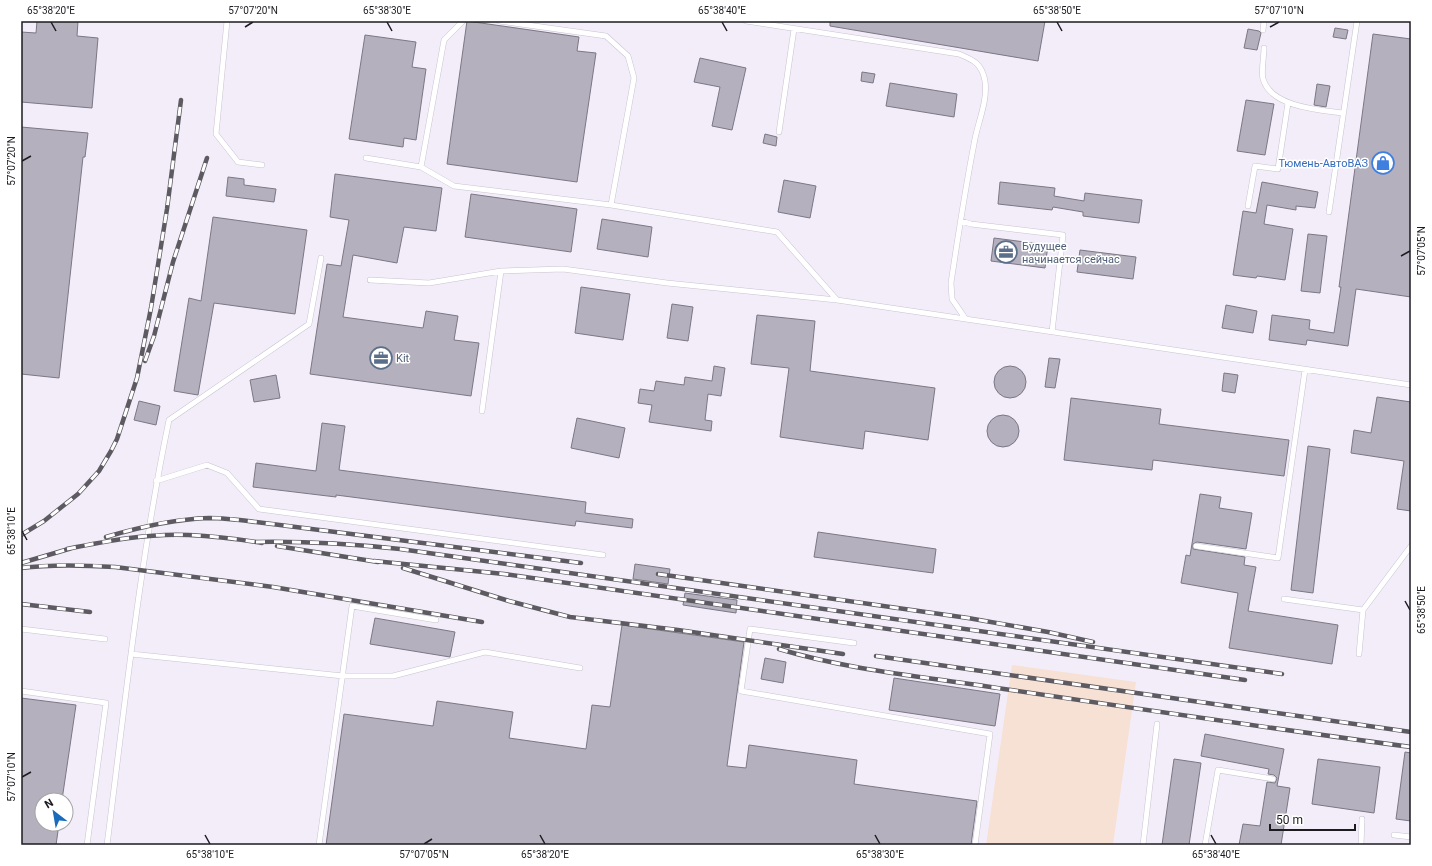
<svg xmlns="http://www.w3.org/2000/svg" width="1432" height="866" viewBox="0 0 1432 866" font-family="Roboto,sans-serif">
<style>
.industrial{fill:#f7e1d4}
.building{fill:#b5b0bd;stroke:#7c7784}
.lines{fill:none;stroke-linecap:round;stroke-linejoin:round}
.lane-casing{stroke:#c9c3d0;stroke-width:6}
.lane{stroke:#fff;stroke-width:5}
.rail-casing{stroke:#5d5a61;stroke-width:4.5}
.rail{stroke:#fff;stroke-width:3;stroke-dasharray:9;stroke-linecap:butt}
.ticks{fill:none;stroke:#1d1b20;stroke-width:1.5}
.labels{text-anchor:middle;stroke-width:3;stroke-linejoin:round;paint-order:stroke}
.shop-label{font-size:11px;fill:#366cbe;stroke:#fff;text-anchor:end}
.service-label{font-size:11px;fill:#4e5e75;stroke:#fff;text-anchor:start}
.neatline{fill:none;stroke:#1d1b20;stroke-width:1.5}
.ticks-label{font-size:10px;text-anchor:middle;fill:#1d1b20}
</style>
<rect width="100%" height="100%" fill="#f3edfa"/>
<path class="industrial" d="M1012,665L1136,682L1113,845H986Z"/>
<path class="building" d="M37,21H78L77,36L98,38L92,108L21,102V32L36,33Z
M467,21L579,37L577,51L596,53L577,182L447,164Z
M830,21H1045L1038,61L830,26Z
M1335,28L1348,30L1346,39L1333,37Z
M1248,29L1259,31L1261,33L1257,50L1244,48Z
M1373,34L1411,39V297L1356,289L1348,346L1307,340L1306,345L1269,340L1272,315L1310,320L1309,329L1334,333L1341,287H1339Z
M365,35L416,42L412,67L426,69L416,140L404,138L403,147L349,139Z
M700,58L746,68L732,130L712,126L720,87L694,82Z
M862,72L875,74L873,83L861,81Z
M890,83L957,94L954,117L886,106Z
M1317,84L1330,86L1326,107L1314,105Z
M1246,100L1274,104L1265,155L1237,151Z
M21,127L88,133L85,157H83L59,378L21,374Z
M765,134L777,137L776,146L763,143Z
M335,174L442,188L436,231L404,227L397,263L353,255L343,317L423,328L426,311L458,316L454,340L479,343L471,396L310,374L327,264L341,266L349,220L330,217Z
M228,177L244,179V185L276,189L274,202L226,196Z
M784,180L816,186L810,218L778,212Z
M1000,182L1055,188L1054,196L1084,201L1085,193L1142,200L1139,223L1083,216V212L1053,207L1052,210L998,204Z
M1262,182L1318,192L1315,208L1296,206V210L1267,205L1264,224L1293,229L1285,280L1257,276L1256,278L1233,275L1243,211L1256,213Z
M471,194L577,209L571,252L465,237Z
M213,217L307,230L295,314L214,303L198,395L174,391L189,298L201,301Z
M602,219L652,227L648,257L597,249Z
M1308,234L1327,236L1320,293L1301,291Z
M994,238L1048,245L1045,268L991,261Z
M1080,250L1136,257L1133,279L1077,272Z
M581,287L630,294L623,340L575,333Z
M672,304L693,307L688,341L667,338Z
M1226,305L1257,311L1253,333L1222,328Z
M757,315L815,321L810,371L935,388L928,440L865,431L863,449L780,437L789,368L751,364Z
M1049,358L1060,359L1055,388L1045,387Z
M994 382a16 16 0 1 1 32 0a16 16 0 1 1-32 0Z
M714,366L725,368L721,396L708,394L705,420L712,421L711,431L649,422L652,405L638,403L640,389L654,391L656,381L684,385L685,377L712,381Z
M1224,373L1238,375L1235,393L1222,391Z
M276,375L280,398L254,402L250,380Z
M1377,397L1411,402V511L1397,509L1404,461L1351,453L1354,430L1371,433Z
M1071,398L1161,409L1159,424L1289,440L1284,476L1153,460L1152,470L1064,460Z
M139,401L160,406L156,425L134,420Z
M987 431a16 16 0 1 1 32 0a16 16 0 1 1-32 0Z
M577,418L625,428L619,458L571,448Z
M322,423L345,426L339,470L586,502L585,513L633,519L632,528L576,521L575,526L336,495V497L253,487L256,463L316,471Z
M1308,446L1330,449L1313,593L1291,590Z
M1200,494L1221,497L1219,508L1252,513L1246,549L1197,542L1193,544V549L1245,557L1244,565L1256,567L1248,611L1338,625L1332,664L1229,648L1238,593L1181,583L1186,555L1190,556Z
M818,532L936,549L933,573L814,557Z
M635,564L670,569L668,584L633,579Z
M685,593L737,600L736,613L683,605Z
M375,618L455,632L450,657L370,644Z
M622,625L744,642L727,766L746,768L749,745L857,760L854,784L977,801L971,845H326L344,714L433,726L437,701L513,712L509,738L586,749L592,705L610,707Z
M765,658L786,662L783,683L761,679Z
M894,678L1000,694L995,726L889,710Z
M21,698L76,705L62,800H42V824H59L56,845H21Z
M1205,734L1284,749L1277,786L1290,788L1281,845H1239L1243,824L1260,826L1267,782L1275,783L1277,778L1274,775L1268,774L1269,769L1201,756Z
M1405,752L1411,753V821L1396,819Z
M1174,759L1201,763L1189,845H1162Z
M1318,759L1380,767L1374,813L1312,804Z"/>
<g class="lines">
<g class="lane-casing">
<path id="lane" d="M227,21L216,134L238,162L262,165
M499,21L606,36L628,56L634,78L611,205
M746,21L959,54C974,60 982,64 985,81C988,102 977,124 974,144C965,190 958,236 951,283L952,299L965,318
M1263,30L1264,21
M1264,48C1264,56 1261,72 1263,79C1271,107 1319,110 1343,113
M779,132L794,29
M366,158L421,167L454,186L611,205L777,232L837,300L1411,385
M421,167L444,40L463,21
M1248,206L1255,166L1278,169L1288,103
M1329,212L1357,21
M961,221L971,224L1063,235L1052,332
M370,280L429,283L501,271L563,269L667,283L837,300
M482,411L501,271
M156,481L207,465L227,473L259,509L603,555
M1196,546L1278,558L1305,370
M1284,599L1363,610L1411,546
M21,629L105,639
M854,643L750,629L741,691L990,734L975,845
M131,654L343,676H393L485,652L580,668
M1359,654L1363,610
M21,691L106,703L87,845
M1394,835L1411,837
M107,845C125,703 140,560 169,420L309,324L321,258
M319,845L352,606L436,620
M1143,845L1157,724
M1205,845L1218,770L1273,779
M1361,845L1362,819"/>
</g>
<use href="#lane" class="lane"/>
<g class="rail-casing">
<path id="rail" d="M145,361L154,336L173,262L207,158
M21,535L44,521L78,494L99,471L111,451L117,439L137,378L151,308L167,209L181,100
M106,537C140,527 174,519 209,518C225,518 240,520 256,522L581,563
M256,542C304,541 352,544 400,549L1282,674
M277,546L378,562
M67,549C107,541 148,533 189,535C213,536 238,539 262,543
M374,561L504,574L1245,680
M21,563L72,548
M21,568C52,564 83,565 115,567L273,587L482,622
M403,568L509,601L570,617L678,630L843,654
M658,574L968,618L1048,632L1093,642
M21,604L90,612
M779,649C852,671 929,677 1004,689C1139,709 1275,729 1411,747
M876,656L1411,732"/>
</g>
<use href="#rail" class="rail"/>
</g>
<path class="ticks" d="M51,22L56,31M387,22L392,31M722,22L727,31M1057,22L1062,31M245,27L253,22M1270,27L1279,22M22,161L31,156M1401,256L1410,251M22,531L27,540M1405,601L1410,610M22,777L31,772M205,835L210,844M540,835L545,844M875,835L880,844M1211,835L1216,844M424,844L432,839"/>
<defs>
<g id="shop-ring" transform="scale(1.15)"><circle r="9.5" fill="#fff" stroke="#3f7fe0" stroke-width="1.5"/><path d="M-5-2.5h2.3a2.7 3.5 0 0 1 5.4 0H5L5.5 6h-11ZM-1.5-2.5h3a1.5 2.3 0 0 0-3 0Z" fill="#3f7fe0"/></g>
<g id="office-ring" transform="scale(1.15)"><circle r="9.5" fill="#fff" stroke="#5c6f8a" stroke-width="1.5"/><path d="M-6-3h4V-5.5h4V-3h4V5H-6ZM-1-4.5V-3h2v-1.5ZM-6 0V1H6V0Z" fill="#5c6f8a"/></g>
</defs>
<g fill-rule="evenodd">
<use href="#shop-ring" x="1383" y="163"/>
<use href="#office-ring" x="1006" y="252"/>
<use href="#office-ring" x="381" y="358"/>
</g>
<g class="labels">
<g class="shop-label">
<text x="1368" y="167">Тюмень-АвтоВАЗ</text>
</g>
<g class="service-label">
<text x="1022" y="250">Будущее<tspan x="1022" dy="13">начинается сейчас</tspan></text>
<text x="396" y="362">Kit</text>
</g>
</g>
<rect width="1432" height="866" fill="none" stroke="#ffffff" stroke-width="44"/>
<g transform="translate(54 812) rotate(329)"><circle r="19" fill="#ffffff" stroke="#a5a4a6"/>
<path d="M0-3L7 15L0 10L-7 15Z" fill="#1a6cba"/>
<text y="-6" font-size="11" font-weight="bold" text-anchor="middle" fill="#1d1b20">N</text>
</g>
<path d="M1270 824v6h85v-6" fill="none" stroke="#1d1b20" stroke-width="2"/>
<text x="1276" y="824" font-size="12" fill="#1d1b20" stroke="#ffffff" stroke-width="3" paint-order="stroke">50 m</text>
<rect x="22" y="22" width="1388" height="822" class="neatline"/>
<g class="ticks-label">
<text x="51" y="14">65°38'20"E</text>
<text x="253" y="14">57°07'20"N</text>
<text x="387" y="14">65°38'30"E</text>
<text x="722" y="14">65°38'40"E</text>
<text x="1057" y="14">65°38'50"E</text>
<text x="1279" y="14">57°07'10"N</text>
<text transform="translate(11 161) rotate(-90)" y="4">57°07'20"N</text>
<text transform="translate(1421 251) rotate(-90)" y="4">57°07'05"N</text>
<text transform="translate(11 531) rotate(-90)" y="4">65°38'10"E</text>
<text transform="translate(1421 610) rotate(-90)" y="4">65°38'50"E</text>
<text transform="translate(11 777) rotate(-90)" y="4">57°07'10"N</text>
<text x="210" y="858">65°38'10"E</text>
<text x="424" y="858">57°07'05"N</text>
<text x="545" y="858">65°38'20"E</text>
<text x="880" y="858">65°38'30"E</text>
<text x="1216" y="858">65°38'40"E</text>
</g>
</svg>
